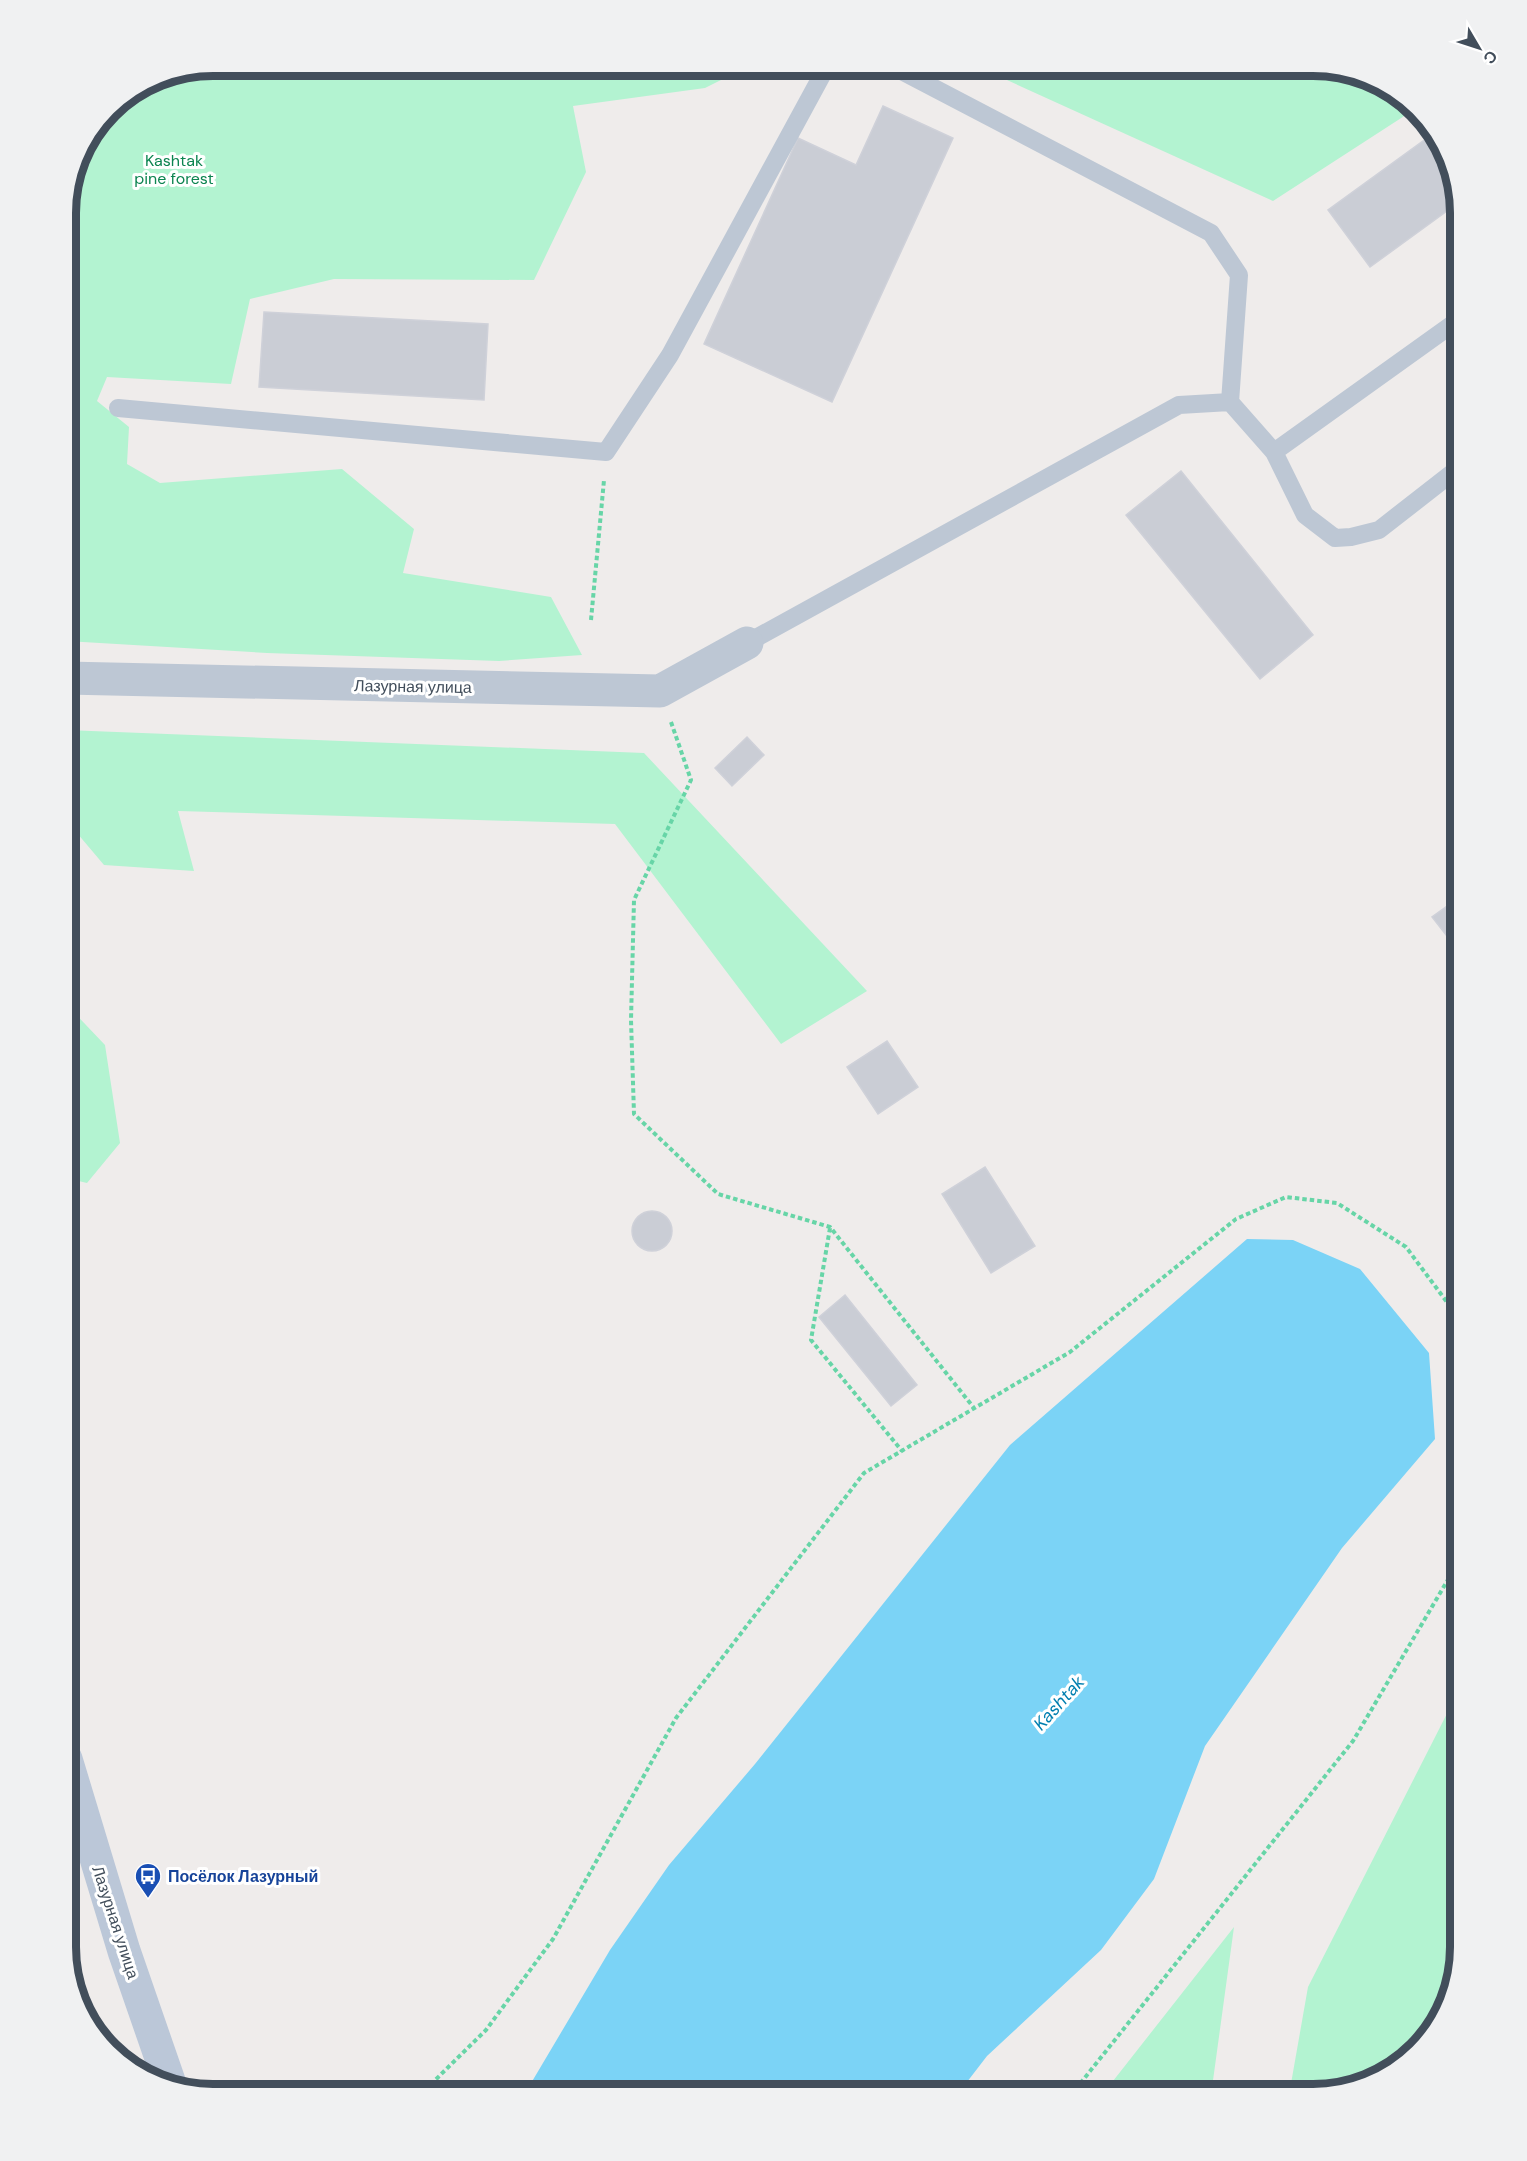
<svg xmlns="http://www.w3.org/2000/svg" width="1527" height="2161" viewBox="0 0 1527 2161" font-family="'DM Sans',sans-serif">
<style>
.green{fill:#b3f3d1}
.water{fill:#7bd3f6}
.building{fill:#cacdd5;stroke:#cfd1d9;stroke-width:1.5}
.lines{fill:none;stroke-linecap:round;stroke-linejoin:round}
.path{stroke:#67d5a7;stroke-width:4;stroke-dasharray:4.5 3;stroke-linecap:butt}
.lane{stroke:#bdc7d4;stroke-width:18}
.street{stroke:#bdc7d4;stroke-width:33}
.secondary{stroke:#bbc7d8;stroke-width:33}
.labels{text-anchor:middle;stroke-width:6;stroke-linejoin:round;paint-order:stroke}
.park-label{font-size:16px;fill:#0c8450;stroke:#fff}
.street-label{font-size:16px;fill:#424e5b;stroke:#fff}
.transit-label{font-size:16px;font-weight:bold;fill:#164399;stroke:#fff;text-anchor:start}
.water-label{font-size:18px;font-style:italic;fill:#007fb0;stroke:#fff}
.rim{fill:none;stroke:#424e5b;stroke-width:8}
</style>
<rect width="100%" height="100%" fill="#efeceb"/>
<path class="green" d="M214,66H749L705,88L573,106L586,172L534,280L334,279L250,299L231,384L107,377L97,401L129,427L127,464L160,483L342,469L414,529L403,573L551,597L582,655L499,661L267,653L66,641V205L77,157L110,109L158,77Z
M976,66H1322L1387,86L1412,111L1273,201Z
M66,730L644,753L867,991L781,1044L615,824L178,811L194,871L104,865L66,820Z
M66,1004L105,1045L120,1143L87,1183L66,1178Z
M1461,1686V1947L1441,2021L1387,2075L1313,2095H1289L1308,1987Z
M1234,1927L1211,2095H1102Z"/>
<path class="water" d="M1247,1239L1293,1240L1360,1269L1429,1353L1435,1439L1342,1548L1205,1746L1154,1879L1101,1950L987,2056L957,2095H524L610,1950L669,1865L755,1764L1010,1445Z"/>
<path class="building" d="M883,106L953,138L832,402L704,344L798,138L856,165Z
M1434,133L1441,140L1458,203L1370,267L1328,210Z
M264,312L488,324L484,400L259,387Z
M1181,471L1313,635L1260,679L1126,515Z
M747,737L764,755L732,786L715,768Z
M1457,899L1461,904V954L1432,917Z
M887,1041L918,1087L878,1114L847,1067Z
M985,1167L1035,1246L991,1273L942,1194Z
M632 1231a20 20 0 1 1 40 0a20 20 0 1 1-40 0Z
M845,1295L917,1385L891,1406L819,1317Z"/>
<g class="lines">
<path class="path" d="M591,620L604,480
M671,722L691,780L634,900L631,1020L634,1114L718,1194L830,1227L974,1408
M830,1228L811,1340L902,1451
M420,2095L486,2030L553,1939L676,1718L864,1473L1070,1352L1236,1219L1286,1197L1337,1203L1406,1247L1461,1321
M1071,2095L1353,1741L1456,1566L1461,1555"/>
<path class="lane" d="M892,66L1211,233L1239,275L1230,402
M118,408L606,452L670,355L827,66
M1274,452L1305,515L1335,538L1351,537L1379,530L1461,466
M747,643L1179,405L1230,402L1274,452L1461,318"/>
<path class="street" d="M66,678L660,691L747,643"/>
<path class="secondary" d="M66,1759L124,1951L170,2084"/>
</g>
<defs>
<g id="bus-pin" transform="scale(1.35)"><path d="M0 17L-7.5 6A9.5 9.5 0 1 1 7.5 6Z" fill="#1a4fb4" stroke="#fff"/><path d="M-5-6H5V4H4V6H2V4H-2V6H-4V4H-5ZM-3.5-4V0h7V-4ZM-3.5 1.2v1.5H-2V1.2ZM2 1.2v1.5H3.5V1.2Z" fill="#fff"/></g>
</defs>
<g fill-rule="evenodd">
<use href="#bus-pin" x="148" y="1876"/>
</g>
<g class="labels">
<g class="park-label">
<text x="174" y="166">Kashtak<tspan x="174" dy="18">pine forest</tspan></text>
</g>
<g class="street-label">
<text transform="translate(413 686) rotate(1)" y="6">Лазурная улица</text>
<text transform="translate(116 1922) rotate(72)" y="6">Лазурная улица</text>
</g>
<g class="transit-label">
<text x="168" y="1882">Посёлок Лазурный</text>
</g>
<g class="water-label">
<text transform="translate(1059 1703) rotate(-48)" y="6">Kashtak</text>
</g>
</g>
<path d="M0 0H1527V2161H0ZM213 76H1313A137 137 0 0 1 1450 213V1947A137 137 0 0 1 1313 2084H213A137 137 0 0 1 76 1947V213A137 137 0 0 1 213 76Z" fill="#f0f1f2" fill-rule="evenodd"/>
<path class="rim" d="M213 76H1313A137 137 0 0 1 1450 213V1947A137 137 0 0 1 1313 2084H213A137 137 0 0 1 76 1947V213A137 137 0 0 1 213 76Z"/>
<g transform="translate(1479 48) rotate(129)" stroke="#ffffff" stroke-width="4.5" paint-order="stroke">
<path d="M0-4.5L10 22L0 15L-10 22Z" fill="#424e5b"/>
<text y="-9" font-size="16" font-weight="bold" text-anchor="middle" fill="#424e5b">С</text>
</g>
</svg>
